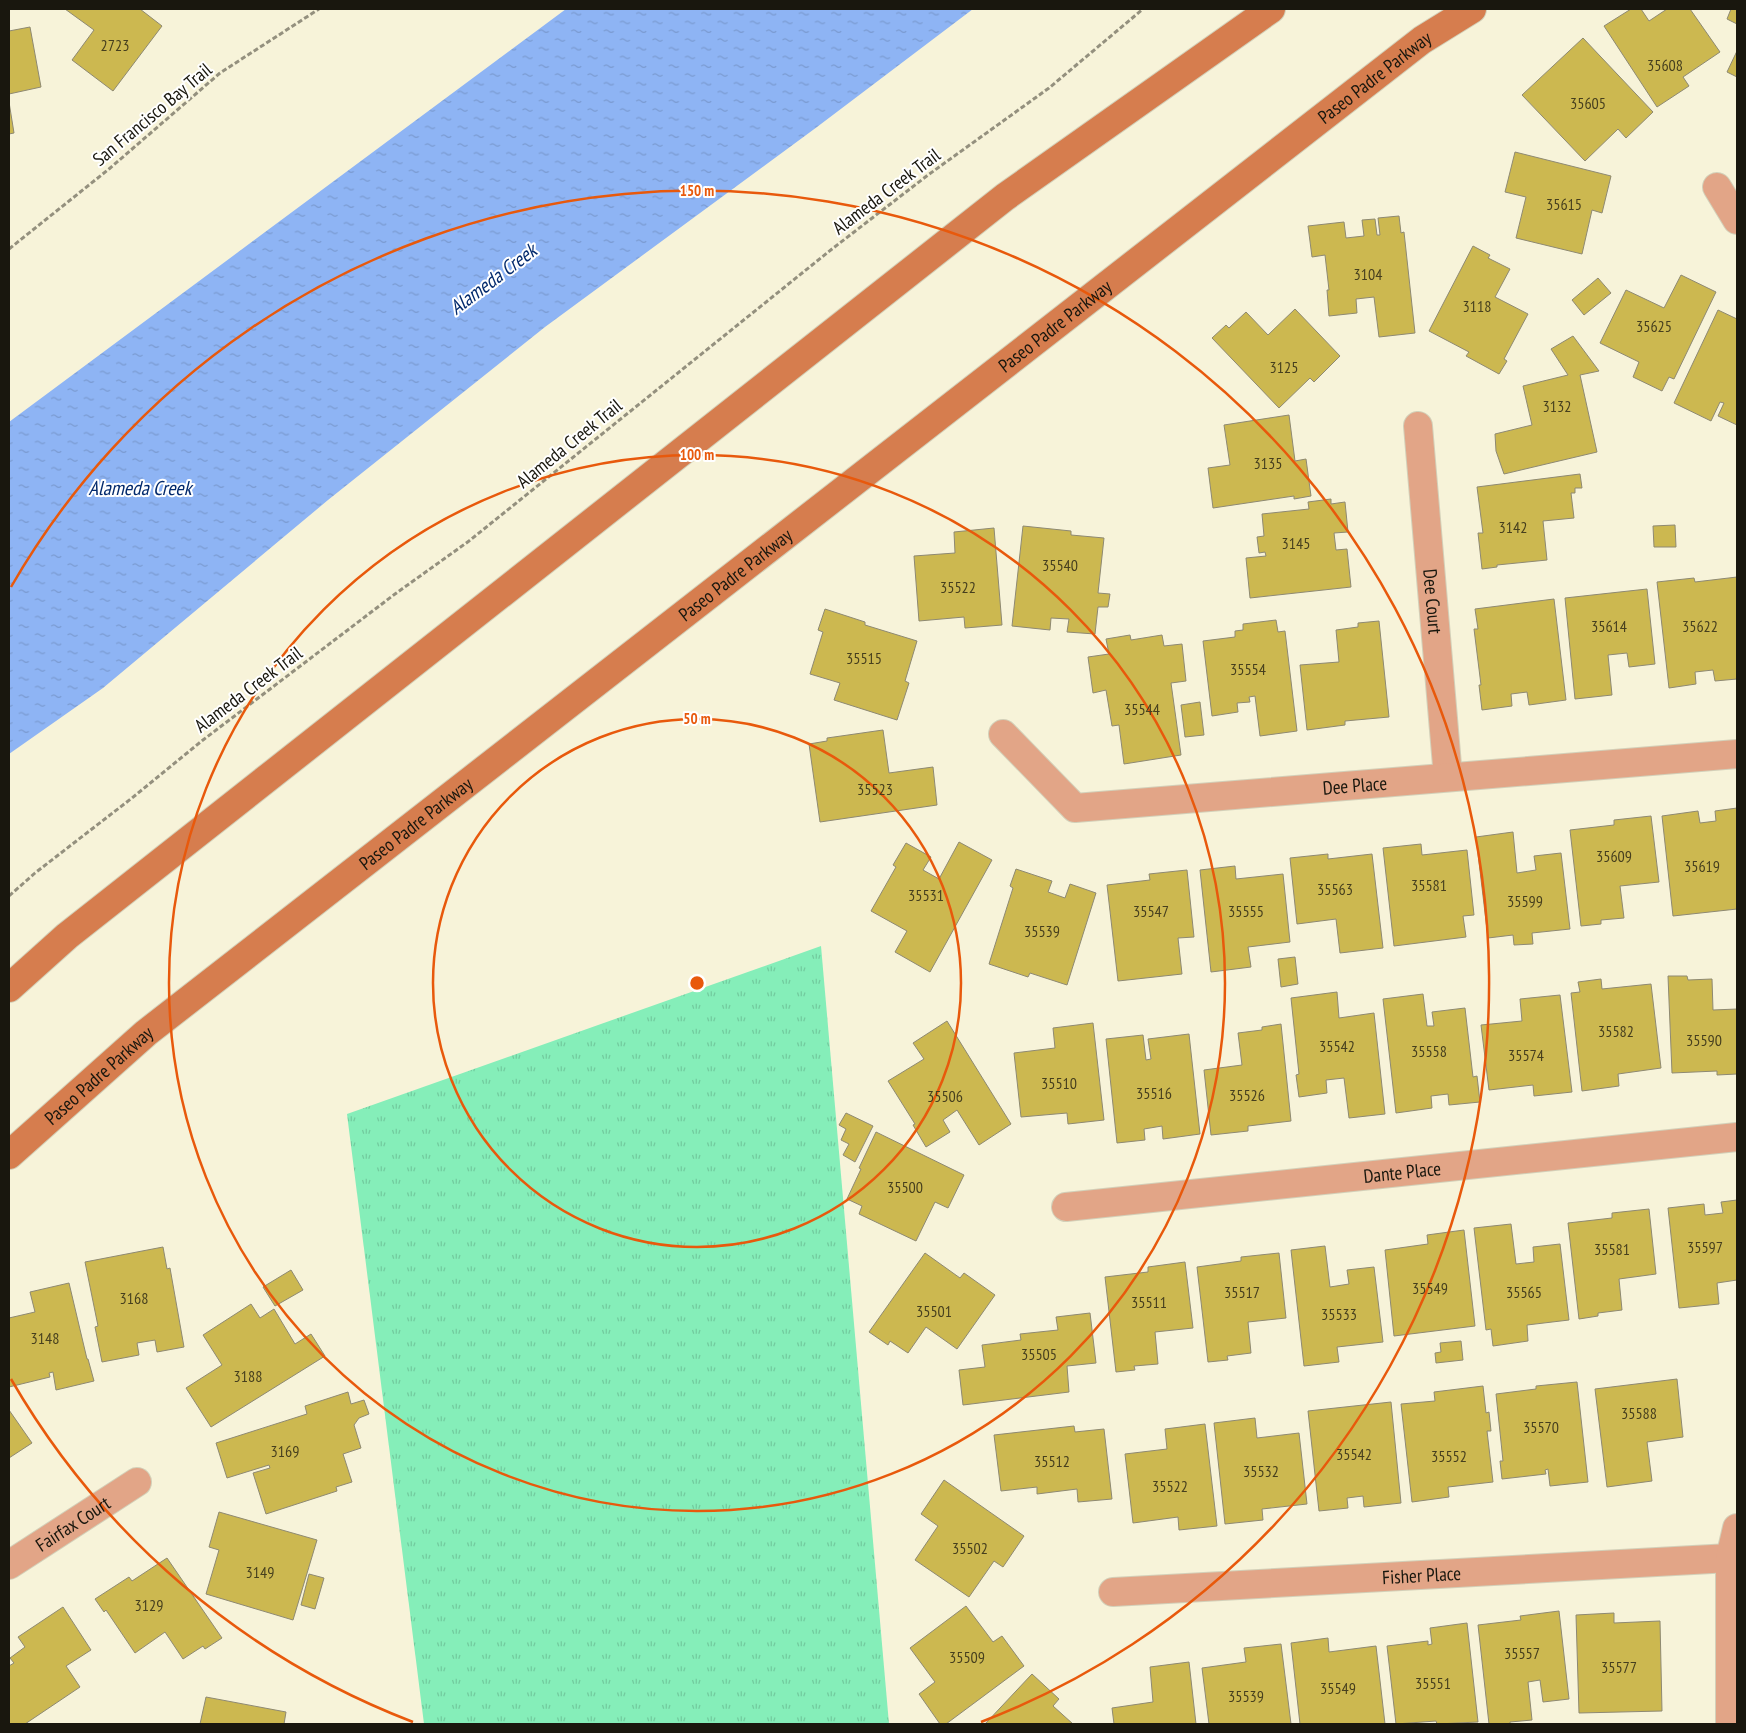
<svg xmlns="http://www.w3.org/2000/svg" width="1746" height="1733" viewBox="0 0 1746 1733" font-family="'PT Sans Narrow',sans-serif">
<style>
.grass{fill:url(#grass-tufts)}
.water{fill:url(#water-ripples)}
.building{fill:#ccb850;stroke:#8e8972}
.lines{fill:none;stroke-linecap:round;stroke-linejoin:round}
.minor-casing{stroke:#d3d0b9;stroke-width:30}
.secondary-casing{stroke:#d3d0b9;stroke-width:30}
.path{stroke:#94907e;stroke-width:3;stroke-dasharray:5 2.5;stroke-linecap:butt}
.minor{stroke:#e2a587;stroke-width:28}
.secondary{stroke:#d67d4e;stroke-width:28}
.ring{fill:none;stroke:#e8590c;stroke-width:2.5}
.labels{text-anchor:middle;stroke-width:4;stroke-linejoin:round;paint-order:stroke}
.number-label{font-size:16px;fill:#463f1e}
.street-label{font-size:19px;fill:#19170e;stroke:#fff}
.water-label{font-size:20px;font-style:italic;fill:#032a6d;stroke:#fff}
.centre{fill:#e8590c;stroke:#fff;stroke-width:2.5}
.ring-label{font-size:15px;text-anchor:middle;font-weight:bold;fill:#e8590c;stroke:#fff;stroke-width:4;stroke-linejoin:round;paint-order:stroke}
</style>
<defs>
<pattern id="grass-tufts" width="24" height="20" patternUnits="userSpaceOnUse" patternTransform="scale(1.25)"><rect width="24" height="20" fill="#85eeb9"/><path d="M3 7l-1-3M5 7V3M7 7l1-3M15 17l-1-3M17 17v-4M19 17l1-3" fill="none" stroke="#72cb9e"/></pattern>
<pattern id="water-ripples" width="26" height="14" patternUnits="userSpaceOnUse" patternTransform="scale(1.25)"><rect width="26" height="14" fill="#8eb4f4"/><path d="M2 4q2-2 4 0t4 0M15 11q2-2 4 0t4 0" fill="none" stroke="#7a9ad0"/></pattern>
</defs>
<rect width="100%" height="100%" fill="#f7f3d9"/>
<path class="grass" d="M821,946L889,1724H424L347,1114Z"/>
<path class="water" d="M566,9H973L817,127L545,327L328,500L103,688L9,754V422Z"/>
<path class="building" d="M65,9H140L162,26L113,91L72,60L94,30Z
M1631,9H1641L1649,21L1667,9H1690L1720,52L1683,77L1689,86L1657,107L1604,26Z
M1731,9H1737V24L1727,19Z
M30,27L41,87L9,94V31Z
M1583,38L1653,112L1626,138L1618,129L1585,161L1522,95Z
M1737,51V77L1727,72Z
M9,102L14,133L9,134Z
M1515,152L1611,176L1602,213L1592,210L1582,254L1516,238L1526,197L1505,192Z
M1399,216L1401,233L1404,232L1415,333L1379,337L1374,297L1356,299L1357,313L1329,316L1327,290H1329L1325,255L1312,257L1308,226L1344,222L1346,238L1364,236L1362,220L1375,219L1377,235H1380L1378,218Z
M1473,246L1490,255L1488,258L1510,269L1495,297L1528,314L1504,359L1507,361L1499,374L1466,356L1469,352L1429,331Z
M1681,275L1716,292L1674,379L1669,377L1662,391L1633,377L1639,362L1600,343L1626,290L1664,308Z
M1598,278L1611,293L1584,315L1572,300Z
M1295,309L1340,356L1314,382L1310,378L1279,408L1212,338L1226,325L1229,328L1246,312L1268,335Z
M1718,310L1737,319V425L1718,416L1724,403L1720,402L1711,421L1674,403Z
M1573,336L1599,371L1580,375L1597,452L1504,474L1496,451L1495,434L1532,425L1523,386L1568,375L1551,349Z
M1289,415L1295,461L1306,459L1311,496L1294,499V496L1213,508L1208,468L1230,465L1224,425Z
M1580,474L1582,488H1575V493H1571L1574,518L1543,521L1547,560L1497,565V567L1482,569L1478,533H1483L1477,487Z
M1331,499V504L1345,502L1348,532L1334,533L1336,550L1347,549L1351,587L1250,598L1246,558L1266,556L1265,552L1259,553L1257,537L1264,536L1262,514L1309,509L1308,502Z
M1675,525L1676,547H1654L1653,526Z
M1023,526L1071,531V535L1104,538L1098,593L1110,594L1108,607H1098L1095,634L1067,632L1069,619L1051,618L1050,630L1012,626Z
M994,528L1002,625L965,628L964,617L919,621L914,556L955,553L954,532Z
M1737,577V679L1715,681L1713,670L1695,672L1696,684L1669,688L1657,582L1694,578L1695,582Z
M1647,589L1655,664L1629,667L1627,653L1608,655L1612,695L1575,699L1565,598Z
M1554,599L1566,700L1529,705L1527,692L1511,694L1512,706L1482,710L1479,685H1481L1474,629H1478L1475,609Z
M825,609L865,622V625L917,641L905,681L909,683L897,720L834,700L840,683L810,674L823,632L818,630Z
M1276,620L1278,632L1285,631L1297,731L1260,736L1255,696L1249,697L1250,702L1237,703L1238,712L1212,716L1203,641L1235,637V631L1243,630V624Z
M1379,621L1389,717L1345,721V725L1307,730L1300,665L1339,662L1336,630L1358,627V623Z
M1130,635L1131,640L1162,635L1164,646L1182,644L1186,681L1171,683L1181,755L1124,764L1119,725L1112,726L1106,690L1093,693L1088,657L1109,654L1106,639Z
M1200,702L1204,735L1185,737L1181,705Z
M883,730L889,773L933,767L937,805L820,822L809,744L827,741V738Z
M1737,808V909L1673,916L1662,816L1698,811L1700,823L1716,821L1715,811Z
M1651,816L1659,882L1620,886L1624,918L1601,920V924L1581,926L1570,830L1614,825V820Z
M1513,832L1517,873L1536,870L1534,856L1561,853L1570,929L1532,933L1533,944L1514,945L1513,935L1488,938L1476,837Z
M959,842L992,860L930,972L895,952L907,931L871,911L896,867L893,865L906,843L931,857L923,870L939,879Z
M1421,844L1422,855L1467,850L1474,915L1463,916L1466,937L1394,946L1383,848Z
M1328,854V859L1372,854L1383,948L1340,953L1336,919L1297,924L1290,858Z
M1235,866L1236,879L1283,874L1290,942L1248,947L1251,967L1211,972L1200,870Z
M1016,869L1052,881L1048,892L1065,898L1070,884L1096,893L1067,985L1030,973L1028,977L989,964L1013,888L1010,886Z
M1187,870L1194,937L1178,938L1182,974L1118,981L1107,885L1150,880L1149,874Z
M1295,957L1298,984L1281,987L1278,959Z
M1668,976H1687L1688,980L1712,979L1713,1010L1737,1009V1074L1717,1075V1071L1672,1073Z
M1601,979L1602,989L1651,984L1661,1068L1618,1074L1619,1086L1582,1091L1571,993L1580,992L1578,982Z
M1337,992L1339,1018L1374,1013L1385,1114L1349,1118L1344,1078L1326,1080L1327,1093L1299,1097L1296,1075L1299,1074L1291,998Z
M1423,994L1427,1026H1434L1432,1012L1465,1008L1473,1077L1477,1076L1480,1102L1449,1105L1448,1094L1431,1096L1432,1108L1396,1113L1383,999Z
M1560,995L1572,1092L1534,1096L1533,1085L1489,1090L1481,1025L1522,1021L1520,999Z
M947,1021L1011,1124L979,1145L957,1110L943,1120L950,1132L926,1147L913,1125L915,1124L888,1081L924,1059L913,1043Z
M1093,1023L1104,1120L1068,1124L1067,1113L1021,1117L1014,1053L1055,1048L1053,1028Z
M1281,1024L1291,1121L1248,1126V1131L1211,1135L1204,1070L1242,1065L1238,1033L1262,1030V1027Z
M1189,1034L1200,1134L1163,1139L1162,1126L1144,1129L1145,1140L1117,1143L1106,1039L1143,1035L1146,1060L1151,1059L1148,1039Z
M846,1113L873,1126L855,1162L843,1155L849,1144L841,1140L846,1129L839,1125Z
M876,1132L964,1175L948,1208L935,1202L916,1241L859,1214L862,1206L847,1199L861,1169L859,1168Z
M1737,1200V1280L1717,1283L1719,1304L1679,1308L1668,1208L1704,1204L1705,1215L1723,1213L1721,1202Z
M1649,1209L1656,1274L1619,1279L1622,1310L1598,1313V1316L1579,1319L1568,1223L1612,1218V1213Z
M1511,1224L1516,1264L1534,1262L1533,1247L1560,1244L1569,1320L1527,1325L1528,1341L1493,1346L1491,1329L1486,1330L1474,1228Z
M1464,1230L1475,1326L1394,1336L1385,1250L1428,1244L1427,1235Z
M1325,1246L1330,1287L1349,1284L1347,1270L1374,1267L1383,1342L1337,1347L1339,1362L1304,1366L1291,1250Z
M163,1247L167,1269L170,1268L184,1347L157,1352L155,1340L137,1343L139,1355L102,1362L95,1327L98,1326L85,1262Z
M925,1253L960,1278L964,1273L995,1295L957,1349L926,1327L908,1353L890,1341L888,1345L869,1332Z
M1279,1253L1286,1318L1248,1322L1251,1353L1227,1356L1228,1360L1208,1362L1197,1267L1241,1261V1257Z
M1185,1262L1193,1328L1155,1332L1158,1364L1134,1366L1135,1370L1116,1372L1105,1277L1148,1272V1267Z
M291,1270L303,1290L275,1306L263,1287Z
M69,1283L87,1359H88L94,1381L56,1390L53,1372L49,1373L50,1377L9,1387V1318L35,1312L30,1292Z
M251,1304L260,1318L274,1309L295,1344L311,1334L325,1356L211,1427L186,1388L222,1365L203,1335Z
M1090,1313L1096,1363L1067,1366L1069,1392L963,1405L959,1370L985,1367L982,1345L1021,1340L1020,1334L1058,1330L1056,1317Z
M1461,1341L1463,1360L1436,1363L1435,1353L1441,1352L1440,1343Z
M1677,1379L1683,1437L1647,1442L1652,1481L1607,1487L1595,1389Z
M1577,1382L1588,1482L1550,1486L1548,1469L1545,1470L1546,1474L1502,1479L1500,1461H1503L1496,1394L1536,1389V1386Z
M1483,1386L1486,1413L1489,1412L1491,1431H1487L1493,1482L1448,1487L1449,1497L1412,1502L1401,1404L1435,1401L1434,1392Z
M348,1392L351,1404L364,1400L369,1414L359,1418L354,1425L361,1448L343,1454L352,1482L336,1487L337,1491L266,1514L253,1473L270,1468L269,1465L227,1478L216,1443L307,1414L305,1406Z
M1391,1402L1401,1503L1364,1507L1363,1496L1347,1498L1348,1508L1319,1511L1308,1411Z
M9,1410L32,1443L9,1458Z
M1255,1418L1257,1438L1299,1433L1307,1504L1262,1509L1263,1520L1225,1524L1214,1423Z
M1205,1424L1217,1526L1179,1530L1178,1517L1133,1523L1125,1454L1167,1449L1165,1429Z
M1074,1426L1075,1432L1104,1429L1112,1499L1078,1502L1077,1489L1037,1494V1487L1001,1491L994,1435Z
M944,1480L1024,1536L1003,1567L994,1561L969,1597L915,1560L938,1526L921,1514Z
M219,1512L317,1540L293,1620L206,1594L219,1550L209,1547Z
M167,1558L222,1638L205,1649L203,1646L183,1659L165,1632L135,1653L106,1610L104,1612L95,1599L129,1577L132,1581Z
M309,1574L324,1578L315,1609L301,1605Z
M966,1606L993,1642L1002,1636L1024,1666L946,1724H940L919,1694L935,1682L910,1648Z
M63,1607L91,1650L66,1666L80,1687L25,1724H9V1666L14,1663L10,1658L25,1647L18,1637Z
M1559,1611L1569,1699L1543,1702L1540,1680L1528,1682L1532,1720L1510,1722V1724H1489L1478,1625L1521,1620L1520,1616Z
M1614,1613V1623L1660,1621L1662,1711L1579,1713L1576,1615Z
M1467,1623L1478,1722L1437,1724L1436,1721L1396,1724L1387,1646L1428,1641V1645L1432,1644L1430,1628Z
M1328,1638L1329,1652L1376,1646L1385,1724H1300L1291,1643Z
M1281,1644L1291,1724H1209L1202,1668L1246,1662L1244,1648Z
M1189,1662L1196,1724H1114L1112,1708L1153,1702L1150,1667Z
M1032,1674L1059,1699L1053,1706L1073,1724H985Z
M206,1697L286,1712L284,1724H200Z"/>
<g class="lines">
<g class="minor-casing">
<g id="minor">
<path d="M1717,187L1737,220"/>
<path id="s1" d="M1418,426L1448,777"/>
<path id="s2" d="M1003,734L1075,808L1737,754"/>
<path id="s3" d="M1066,1207L1737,1137"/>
<path id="s4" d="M9,1565L137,1482"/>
<path id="s5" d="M1113,1592L1730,1558"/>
<path d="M1730,1724V1558L1737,1528"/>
</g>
</g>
<g class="secondary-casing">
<g id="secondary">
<path d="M9,988L67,936L1005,197L1271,9"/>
<path id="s6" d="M9,1155L146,1033L1422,40L1472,9"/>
</g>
</g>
<path class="path" d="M9,249L109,169L220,73L319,9
M9,896L35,873L132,798L203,740L395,594L469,541L832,249L928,175L1049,88L1143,9"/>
<use href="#minor" class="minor"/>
<use href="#secondary" class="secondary"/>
</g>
<g class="ring">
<circle cx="697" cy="983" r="264"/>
<circle cx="697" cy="983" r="528"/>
<path d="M413 1722A792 792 0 0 1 11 1379M11 587A792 792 0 1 1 981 1722"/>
</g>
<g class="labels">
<g class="number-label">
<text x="115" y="51">2723</text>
<text x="1665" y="71">35608</text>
<text x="1588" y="109">35605</text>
<text x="1564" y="210">35615</text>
<text x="1368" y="280">3104</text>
<text x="1477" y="312">3118</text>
<text x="1654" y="332">35625</text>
<text x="1284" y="373">3125</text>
<text x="1557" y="412">3132</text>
<text x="1268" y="469">3135</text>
<text x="1513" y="533">3142</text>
<text x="1296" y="549">3145</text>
<text x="1060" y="571">35540</text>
<text x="958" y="593">35522</text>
<text x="1609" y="632">35614</text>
<text x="1700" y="632">35622</text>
<text x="864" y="664">35515</text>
<text x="1248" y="675">35554</text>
<text x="1142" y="715">35544</text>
<text x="875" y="795">35523</text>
<text x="1614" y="862">35609</text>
<text x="1702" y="872">35619</text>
<text x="1429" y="891">35581</text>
<text x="1335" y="895">35563</text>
<text x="926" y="901">35531</text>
<text x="1525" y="907">35599</text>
<text x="1151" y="917">35547</text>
<text x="1246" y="917">35555</text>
<text x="1042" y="937">35539</text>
<text x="1616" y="1037">35582</text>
<text x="1704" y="1046">35590</text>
<text x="1337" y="1052">35542</text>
<text x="1429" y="1057">35558</text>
<text x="1526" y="1061">35574</text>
<text x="1059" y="1089">35510</text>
<text x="1154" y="1099">35516</text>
<text x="1247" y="1101">35526</text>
<text x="945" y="1102">35506</text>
<text x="905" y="1193">35500</text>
<text x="1705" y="1253">35597</text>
<text x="1612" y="1255">35581</text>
<text x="1430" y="1294">35549</text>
<text x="1242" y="1298">35517</text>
<text x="1524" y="1298">35565</text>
<text x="134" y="1304">3168</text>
<text x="1149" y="1308">35511</text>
<text x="934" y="1317">35501</text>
<text x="1339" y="1320">35533</text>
<text x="45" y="1344">3148</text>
<text x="1039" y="1360">35505</text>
<text x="248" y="1382">3188</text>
<text x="1639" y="1419">35588</text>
<text x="1541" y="1433">35570</text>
<text x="285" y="1457">3169</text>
<text x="1354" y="1460">35542</text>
<text x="1449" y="1462">35552</text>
<text x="1052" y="1467">35512</text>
<text x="1261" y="1477">35532</text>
<text x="1170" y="1492">35522</text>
<text x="970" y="1554">35502</text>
<text x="260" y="1578">3149</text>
<text x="149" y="1611">3129</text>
<text x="1522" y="1659">35557</text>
<text x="967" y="1663">35509</text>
<text x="1619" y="1673">35577</text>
<text x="1433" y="1689">35551</text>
<text x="1338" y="1694">35549</text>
<text x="1246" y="1702">35539</text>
</g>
<g class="street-label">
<text dy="7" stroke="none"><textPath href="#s6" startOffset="1740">Paseo Padre Parkway</textPath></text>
<text transform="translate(152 114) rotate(-40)" y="7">San Francisco Bay Trail</text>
<text transform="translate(886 191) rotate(-37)" y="7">Alameda Creek Trail</text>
<text dy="7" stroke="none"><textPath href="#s6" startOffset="1335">Paseo Padre Parkway</textPath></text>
<text transform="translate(569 443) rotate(-39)" y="7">Alameda Creek Trail</text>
<text dy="7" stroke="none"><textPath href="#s6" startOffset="930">Paseo Padre Parkway</textPath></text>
<text dy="7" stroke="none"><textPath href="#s1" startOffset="176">Dee Court</textPath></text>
<text transform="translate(248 689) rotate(-37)" y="7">Alameda Creek Trail</text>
<text dy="7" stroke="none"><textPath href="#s2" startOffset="384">Dee Place</textPath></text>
<text dy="7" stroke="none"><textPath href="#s6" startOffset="525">Paseo Padre Parkway</textPath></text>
<text dy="7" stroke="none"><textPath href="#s6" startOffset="120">Paseo Padre Parkway</textPath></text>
<text dy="7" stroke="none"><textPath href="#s3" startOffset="338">Dante Place</textPath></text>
<text dy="7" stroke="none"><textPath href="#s4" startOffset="76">Fairfax Court</textPath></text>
<text dy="7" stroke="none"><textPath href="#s5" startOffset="309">Fisher Place</textPath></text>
</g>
<g class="water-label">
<text transform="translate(493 279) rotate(-37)" y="7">Alameda Creek</text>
<text x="140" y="495">Alameda Creek</text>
</g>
</g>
<circle cx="697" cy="983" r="8" class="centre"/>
<g class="ring-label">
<text x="697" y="196">150 m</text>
<text x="697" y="460">100 m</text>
<text x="697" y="724">50 m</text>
</g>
<rect width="1746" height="1733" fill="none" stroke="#19170e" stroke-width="20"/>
</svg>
